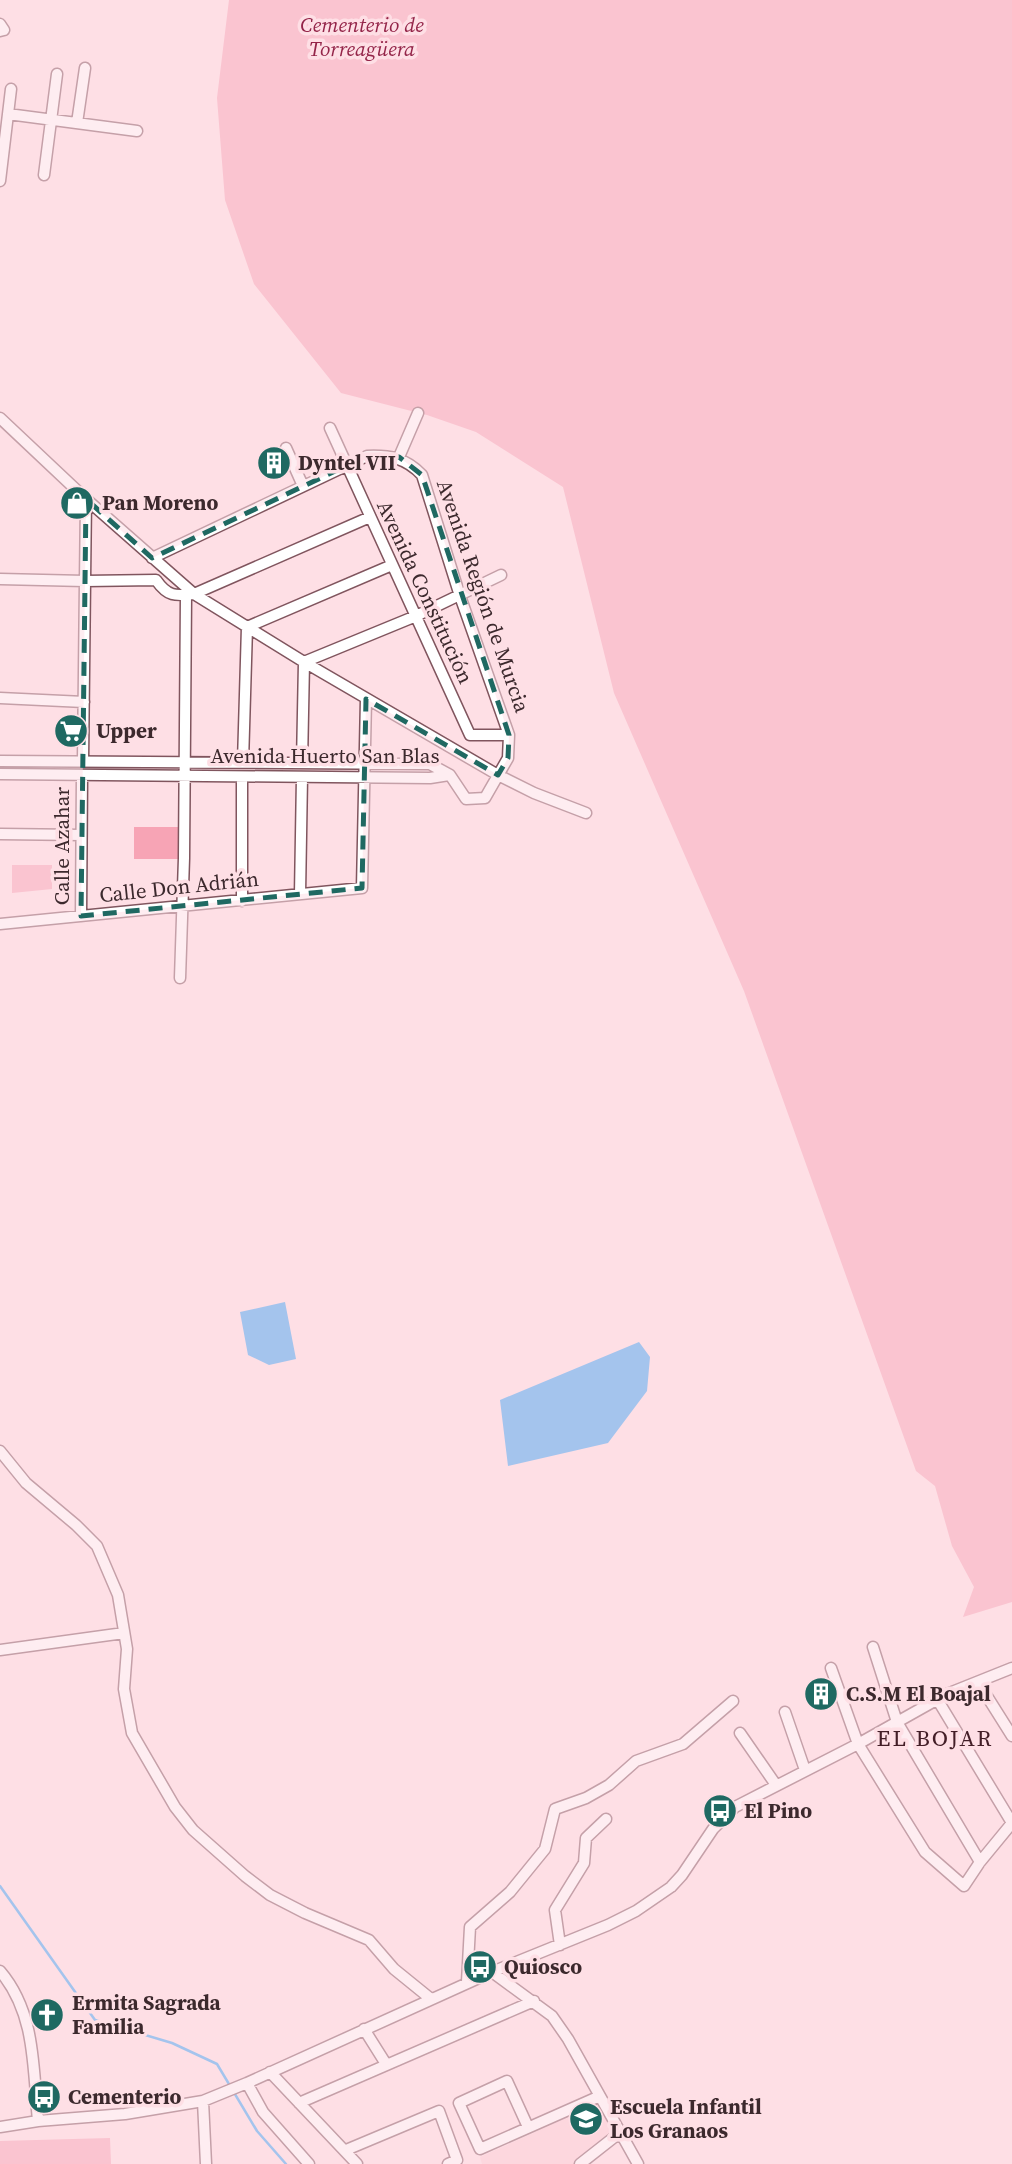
<svg xmlns="http://www.w3.org/2000/svg" width="1012" height="2164" viewBox="0 0 1012 2164" font-family="'Source Serif 4',serif">
<style>
.built{fill:#fdced6}
.green{fill:#f7a4b5}
.water{fill:#38a4f6}
.lines{fill:none;stroke-linecap:round;stroke-linejoin:round}
.stream{stroke:#38a4f6;stroke-width:2.5}
.minor-casing{stroke:#80555e;stroke-width:13}
.minor{stroke:#fff;stroke-width:10}
.marked{fill:none;stroke:#1f6962;stroke-width:5;stroke-dasharray:14 9;stroke-linejoin:round}
.labels{text-anchor:middle;stroke-width:7;stroke-linejoin:round;paint-order:stroke}
.park-label{font-size:21px;font-style:italic;fill:#942549;stroke:#fedfe5}
.poi-label{font-size:21px;font-weight:bold;fill:#3c292d;stroke:#fedfe5;text-anchor:start}
.street-label{font-size:21px;fill:#3c292d;stroke:#fedfe5}
.neighbourhood-label{font-size:23px;letter-spacing:2px;fill:#431e27;stroke:#fedfe5}
</style>
<rect width="100%" height="100%" fill="#fedfe5"/>
<path class="built" d="M599,2103L614,2134L576,2164H482L480,2157Z"/>
<path class="green" d="M229,0H1012V1602L963,1617L974,1587L952,1546L935,1486L916,1471L744,991L614,693L563,487L476,432L427,415L341,393L254,284L225,200L217,98Z
M134,827H179L178,859H134Z
M12,865H52V889L12,893Z
M110,2138L111,2164H0V2141Z"/>
<path class="water" d="M285,1302L296,1359L269,1365L248,1355L240,1312Z
M639,1342L650,1357L647,1391L608,1443L508,1466L500,1400Z"/>
<g class="lines">
<path class="stream" d="M0,1886L95,2020L172,2043L217,2064L257,2131L286,2164"/>
<g class="minor-casing">
<path id="minor" d="M0,24L4,30L0,31
M8,114L137,131
M77,123L85,68
M44,175L57,74
M0,181L11,89
M0,418L86,499L194,594L304,662L498,775L534,793L586,813
M330,428L470,735H509
M286,448L303,486
M399,457L418,413
M86,499L85,581L156,580C168,597 175,596 194,594L370,517
M0,579L85,581L83,761
M0,698L84,702
M0,761L430,764L450,775L466,799L485,798L508,758L509,735L460,596L422,475C406,458 390,455 367,456L152,558
M243,762L247,627L392,565
M302,763L304,662L416,616L501,575
M0,774L430,778L449,775
M0,834L81,835
M300,894L302,777
M242,901V777
M81,916L82,775
M0,924L362,888L366,699
M180,978L184,858L186,595
M0,1451L26,1483L76,1525L97,1546L118,1595L127,1649L124,1689L132,1733L175,1807L193,1830L245,1876L270,1895L305,1913L369,1940L394,1969L431,1999
M873,1647L897,1722L980,1862
M0,1650L124,1633
M831,1668L858,1744L925,1852L964,1886L980,1862L1012,1823L937,1699
M978,1682L1012,1736
M785,1712L805,1770
M740,1733L776,1785
M560,1945L555,1910L584,1863L586,1838L606,1819
M0,1971C36,2013 33,2069 38,2121
M492,1972L552,2016L568,2039L638,2164
M467,1982L470,1927L510,1892L545,1849L555,1809L586,1798L609,1785L636,1761L683,1744L733,1701
M364,2029L386,2064
M270,2072L357,2164
M247,2083L263,2112L309,2164
M203,2101L206,2164
M299,2103L534,2001
M0,2127L38,2121L125,2114L203,2101L247,2083L492,1972L608,1925L636,1911L671,1887L682,1875L713,1829L735,1807L858,1744L947,1694L1012,1668
M528,2127L507,2081L459,2103L480,2149L600,2096
M346,2150L439,2111L457,2160L448,2164
M580,2164L622,2131"/>
</g>
<use href="#minor" class="minor"/>
</g>
<path d="M0 0H1012V2164H0ZM367,456L399,457L422,475L509,735L508,758L498,775L366,699L362,888L81,916L86,499L152,558Z" fill="#fedfe5" fill-opacity=".55" fill-rule="evenodd"/>
<path class="marked" d="M367,456L399,457L422,475L509,735L508,758L498,775L366,699L362,888L81,916L86,499L152,558Z"/>
<defs>
<g id="building-disc" transform="scale(1.75)"><circle r="9.5" fill="#1f6962" stroke="#fedfe5"/><path d="M-4-6H4V6H1V3H-1V6H-4ZM-2.5-4.3h1.7v1.8h-1.7ZM.8-4.3h1.7v1.8H.8ZM-2.5-1h1.7V.8h-1.7ZM.8-1h1.7V.8H.8Z" fill="#fff"/></g>
<g id="shop-disc" transform="scale(1.75)"><circle r="9.5" fill="#1f6962" stroke="#fedfe5"/><path d="M-5-2.5h2.3a2.7 3.5 0 0 1 5.4 0H5L5.5 6h-11ZM-1.5-2.5h3a1.5 2.3 0 0 0-3 0Z" fill="#fff"/></g>
<g id="supermarket-disc" transform="scale(1.75)"><circle r="9.5" fill="#1f6962" stroke="#fedfe5"/><path d="M-6-5.5h2.5l.6 2H6L4.5 2H-2.5L-4.4-4H-6ZM-1.5 3.2a1.3 1.3 0 1 0 .1 0ZM3 3.2a1.3 1.3 0 1 0 .1 0Z" fill="#fff"/></g>
<g id="bus-disc" transform="scale(1.75)"><circle r="9.5" fill="#1f6962" stroke="#fedfe5"/><path d="M-5-6H5V4H4V6H2V4H-2V6H-4V4H-5ZM-3.5-4V0h7V-4ZM-3.5 1.2v1.5H-2V1.2ZM2 1.2v1.5H3.5V1.2Z" fill="#fff"/></g>
<g id="church-disc" transform="scale(1.75)"><circle r="9.5" fill="#1f6962" stroke="#fedfe5"/><path d="M-1.2-6h2.4v3.5h3.3v2.4h-3.3V6h-2.4V-.1h-3.3v-2.4h3.3Z" fill="#fff"/></g>
<g id="school-disc" transform="scale(1.75)"><circle r="9.5" fill="#1f6962" stroke="#fedfe5"/><path d="M0-5L7-2L0 1L-7-2ZM-4 1L0 2.5L4 1V4Q0 6-4 4Z" fill="#fff"/></g>
</defs>
<g fill-rule="evenodd">
<use href="#building-disc" x="274" y="463"/>
<use href="#shop-disc" x="77" y="503"/>
<use href="#supermarket-disc" x="71" y="731"/>
<use href="#building-disc" x="821" y="1694"/>
<use href="#bus-disc" x="720" y="1811"/>
<use href="#bus-disc" x="480" y="1967"/>
<use href="#church-disc" x="47" y="2015"/>
<use href="#bus-disc" x="44" y="2097"/>
<use href="#school-disc" x="586" y="2119"/>
</g>
<g class="labels">
<g class="park-label">
<text x="362" y="32">Cementerio de<tspan x="362" dy="24">Torreagüera</tspan></text>
</g>
<g class="poi-label">
<text x="298" y="470">Dyntel VII</text>
<text x="102" y="510">Pan Moreno</text>
<text x="96" y="738">Upper</text>
<text x="846" y="1701">C.S.M El Boajal</text>
<text x="744" y="1818">El Pino</text>
<text x="504" y="1974">Quiosco</text>
<text x="72" y="2010">Ermita Sagrada<tspan x="72" dy="24">Familia</tspan></text>
<text x="68" y="2104">Cementerio</text>
<text x="610" y="2114">Escuela Infantil<tspan x="610" dy="24">Los Granaos</tspan></text>
</g>
<g class="street-label">
<text transform="translate(425 592) rotate(65)" y="7">Avenida Constitución</text>
<text transform="translate(483 596) rotate(71)" y="7">Avenida Región de Murcia</text>
<text x="325" y="763">Avenida Huerto San Blas</text>
<text transform="translate(62 846) rotate(-90)" y="7">Calle Azahar</text>
<text transform="translate(179 887) rotate(-6)" y="7">Calle Don Adrián</text>
</g>
<g class="neighbourhood-label">
<text x="935" y="1746">EL BOJAR</text>
</g>
</g>
</svg>
